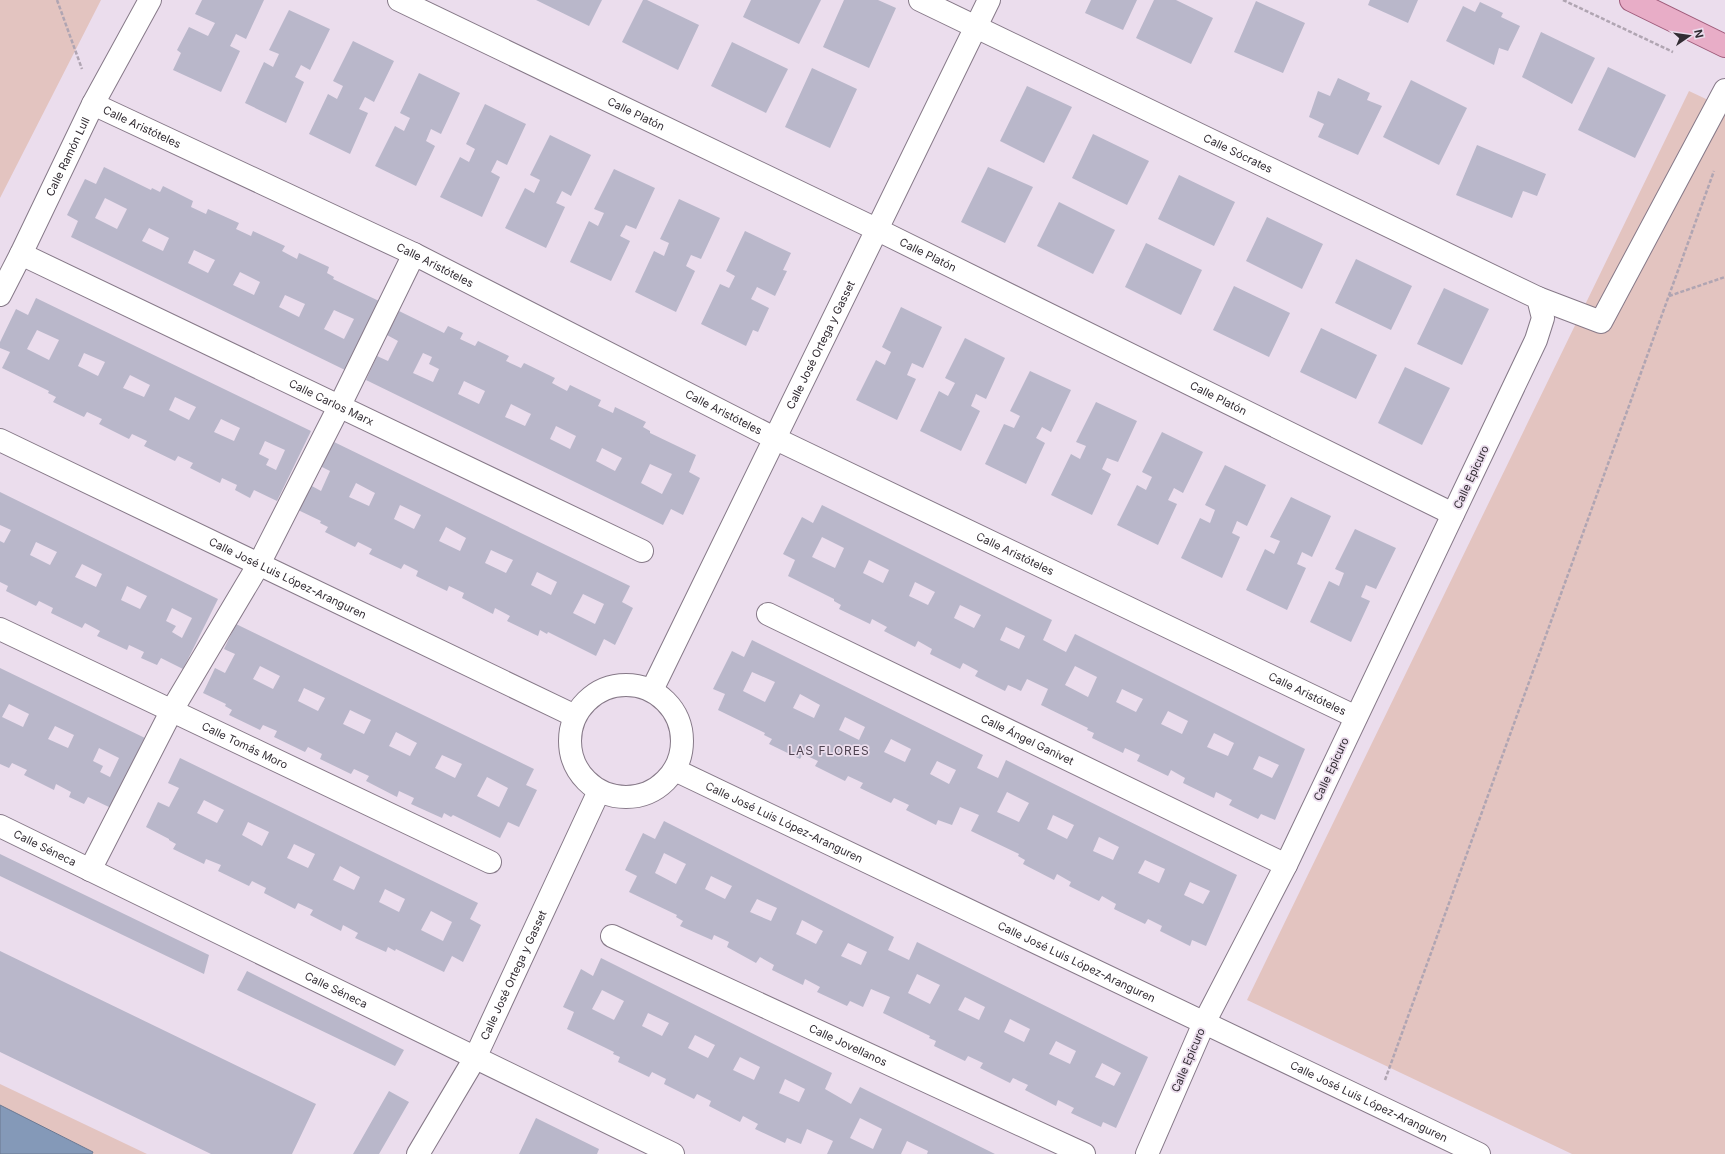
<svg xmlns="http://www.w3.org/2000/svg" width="1725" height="1154" viewBox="0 0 1725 1154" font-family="Inter,sans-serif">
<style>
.green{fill:#e3c4c0}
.water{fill:#8499b8;stroke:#6b7890}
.building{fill:#b9b7ca;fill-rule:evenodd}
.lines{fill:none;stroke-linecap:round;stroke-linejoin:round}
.minor-casing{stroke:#867988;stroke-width:24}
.tertiary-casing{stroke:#867988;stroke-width:24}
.primary-casing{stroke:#9f5c7b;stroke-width:24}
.path{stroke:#b0a5b2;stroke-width:2.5;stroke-dasharray:4 2;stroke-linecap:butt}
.minor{stroke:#fff;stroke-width:22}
.tertiary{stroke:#fff;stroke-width:22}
.primary{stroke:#e8adc7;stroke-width:22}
.labels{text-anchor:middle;stroke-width:3.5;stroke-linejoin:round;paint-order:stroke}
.street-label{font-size:11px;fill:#322c33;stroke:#ebdded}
.neighbourhood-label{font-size:12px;letter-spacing:1px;fill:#4e4250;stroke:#ebdded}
</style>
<rect width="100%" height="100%" fill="#ebdded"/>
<path class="green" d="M0,0H101L0,198Z
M1689,91L1725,108V1154H1572L1247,1000Z
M0,1084L147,1154H92L93,1152L0,1105Z"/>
<path class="water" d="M0,1105L93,1152L92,1154H0Z"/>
<path class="building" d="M202,0H264L246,39L236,34L230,46L240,51L221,92L173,70L181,53L177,50L189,27L208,36L215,23L195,14Z
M536,0H602L589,26Z
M643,0H647L699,25L678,70L622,42Z
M751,0H821L799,44L743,17Z
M844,0H878L896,8L869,68L823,47Z
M1091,0H1137L1123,30L1085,13Z
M1154,0H1176L1213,18L1191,64L1136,38Z
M1370,0H1418L1408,23L1368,5Z
M1256,1L1305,23L1283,73L1234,52Z
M1480,2L1503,13L1501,17L1520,26L1508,51L1499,48L1494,65L1446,41L1463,6L1475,12Z
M289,10L330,29L310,70L301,65L295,77L304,82L286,123L245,103L264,62L273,67L279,54L269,50Z
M1541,32L1595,58L1572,104L1522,77Z
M353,41L394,61L374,102L365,97L359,109L368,113L350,154L309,134L328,94L337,99L343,86L333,81Z
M732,42L788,69L766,113L711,86Z
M1608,67L1666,95L1635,158L1578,130Z
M812,68L857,89L830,148L785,127Z
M419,73L460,93L441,134L431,129L426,141L435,146L416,186L375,166L395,126L404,131L410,118L400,113Z
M1338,78L1370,93L1367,100L1382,106L1358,155L1318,137L1324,124L1309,117L1318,91L1330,96Z
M1411,80L1467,108L1439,165L1383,137Z
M1027,86L1072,107L1044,163L1000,141Z
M485,104L526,124L507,165L497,160L491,172L500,177L482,217L440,197L460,157L469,162L475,149L466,144Z
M1093,134L1149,161L1127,205L1072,178Z
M550,135L591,155L571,196L562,191L556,203L565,207L546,248L505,228L525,188L534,193L540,180L530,175Z
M1477,145L1546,174L1537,196L1523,191L1512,218L1456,195Z
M104,167L151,190L152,188L160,192L163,186L193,201L191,207L206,214L208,209L239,223L236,229L251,236L253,231L285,246L282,251L297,259L299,253L329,267L327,273L334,277L333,279L379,301L345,370L71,237L78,221L67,215L85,179L96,184ZM105,198L127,209L117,229L95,218ZM149,228L169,238L163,251L142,241ZM194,250L215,260L208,273L188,263ZM240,272L260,282L254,295L233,285ZM285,295L305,304L299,317L279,307ZM334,310L354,319L344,339L324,329Z
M988,167L1033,187L1005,243L961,222Z
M614,169L655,188L636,229L626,225L620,236L630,241L611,281L570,262L589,221L598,226L604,213L594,209Z
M1179,175L1235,202L1214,246L1158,219Z
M679,199L720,218L701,259L691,255L686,266L695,271L676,312L635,292L654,251L664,256L669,243L660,239Z
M1059,202L1115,230L1093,274L1037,246Z
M1267,217L1323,244L1302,289L1246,261Z
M745,231L791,253L783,270L787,271L775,296L757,287L751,299L769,308L758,332L753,330L746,346L701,324L720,284L729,288L735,276L726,271Z
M1146,243L1202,270L1181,315L1125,287Z
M1356,259L1412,286L1391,330L1335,303Z
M1234,286L1290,313L1269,357L1213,330Z
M1444,288L1489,309L1462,365L1417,344Z
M36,298L311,431L277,501L254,490L250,498L235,490L237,485L222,478L220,483L190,468L193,463L178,456L175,461L144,446L147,441L132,434L129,439L99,424L102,419L87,412L84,417L53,402L56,397L48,393L49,391L2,368L10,352L0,348V342L16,309L28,315ZM37,330L59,340L49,360L27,349ZM84,353L105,362L98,376L78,366ZM130,375L150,385L144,397L123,388ZM175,397L196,407L189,420L169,410ZM221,419L240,428L234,441L214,432ZM265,441L285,450L276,470L266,465L269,459L259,454Z
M901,307L942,327L923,368L912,363L907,375L916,379L897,420L856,400L876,360L885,365L891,352L882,347Z
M399,311L444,333L448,326L463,333L460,339L475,346L478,341L509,356L506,361L521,368L524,363L555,378L552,383L567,391L570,385L601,400L598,406L613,413L615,407L646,422L643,427L650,431V433L696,455L689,472L700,478L683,515L671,509L663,525L366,380L377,356L388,361L398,341L387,335ZM423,353L432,357L429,364L439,369L433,382L413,373ZM464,381L485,391L479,404L458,394ZM511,404L531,414L525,426L505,417ZM556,426L576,436L570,449L550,439ZM602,448L622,458L615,471L596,461ZM650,464L672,474L662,494L641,483Z
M1321,328L1377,355L1356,399L1300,372Z
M965,338L1005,358L986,399L976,394L971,406L980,411L961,451L920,431L939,391L948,396L955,383L945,378Z
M1405,367L1450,388L1422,445L1378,423Z
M1030,371L1071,390L1051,432L1042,427L1036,438L1045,443L1026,484L985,464L1004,424L1014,428L1020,416L1010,411Z
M1096,402L1137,421L1118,462L1107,458L1102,469L1111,474L1092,515L1051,495L1071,454L1080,459L1086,446L1076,442Z
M1162,432L1203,452L1183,493L1174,488L1168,500L1177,504L1158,545L1117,525L1137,485L1146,490L1152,477L1142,472Z
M332,441L630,586L622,602L633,608L615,645L604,639L596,656L548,632L547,634L540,630L538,636L507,621L510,616L495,608L493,614L462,598L464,593L449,586L447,591L416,576L418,571L404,564L401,569L369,554L372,549L358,542L355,547L325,532L328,527L320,523L321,521L298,510L310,485L321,491L330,471L320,466ZM356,483L375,493L369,506L349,497ZM400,505L421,515L414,529L394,519ZM446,527L466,538L460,551L439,541ZM491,550L513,560L506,573L485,563ZM537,572L557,582L551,595L531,585ZM583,594L604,604L595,624L573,613Z
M1225,465L1266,485L1247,526L1237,521L1232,533L1240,537L1222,578L1181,558L1200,518L1210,523L1215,510L1205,505Z
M0,492L218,599L183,669L161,658L157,665L141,658L144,652L129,645L127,650L97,636L100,631L85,623L82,628L51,613L53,608L39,601L36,606L6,591L8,586L0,582V541L4,543L11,530L0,525ZM36,542L57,552L50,565L30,555ZM82,564L102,574L96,587L75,577ZM127,586L147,596L140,609L121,600ZM172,608L192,618L182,638L172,632L176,626L166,621Z
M1291,497L1331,516L1312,557L1302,552L1297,564L1306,568L1287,610L1246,590L1265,549L1274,554L1280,541L1270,537Z
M822,505L1052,620L1043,640L1066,652L1075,634L1305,749L1275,820L1261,814L1258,819L1229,805L1232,800L1216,792L1214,798L1183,783L1185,778L1171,770L1168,776L1137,761L1140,755L1125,748L1123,753L1092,738L1094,733L1087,730L1088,728L1041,705L1048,689L1027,679L1021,691L1008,685L1005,691L975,676L978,671L963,663L960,669L930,654L932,649L918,641L915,647L884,631L887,627L872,619L870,624L839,609L841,605L834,601V599L788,576L795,560L783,554L802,517L813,523ZM822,537L844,548L835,568L812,557ZM869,560L889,570L883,583L863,573ZM915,582L935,592L928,605L909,596ZM960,605L981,615L974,628L954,618ZM1006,627L1025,636L1019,649L1000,640ZM1075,666L1097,677L1088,697L1065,685ZM1122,689L1143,699L1136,712L1116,702ZM1168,711L1188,721L1182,734L1161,724ZM1214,733L1234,743L1228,756L1207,747ZM1259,756L1279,765L1272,778L1253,769Z
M1355,529L1396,548L1376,589L1366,585L1361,597L1370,601L1351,642L1310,622L1329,581L1339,586L1344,573L1335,569Z
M236,624L534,769L526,785L537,790L519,827L508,822L500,838L453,815L451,817L444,813L442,818L411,804L414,798L399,791L397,797L366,781L369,776L354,769L351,774L320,759L322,754L308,747L305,752L274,737L277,731L263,725L260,730L229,715L232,710L225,706L226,704L203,693L215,668L225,673L235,654L224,649ZM260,666L280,676L273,689L253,679ZM304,688L325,698L318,711L298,701ZM350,710L371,720L364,734L343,724ZM396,732L417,743L410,756L389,746ZM442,755L462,764L455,778L435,768ZM487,777L508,788L499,807L477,796Z
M752,640L983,755L977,768L998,778L1006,760L1237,875L1206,946L1192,940L1190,946L1160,931L1162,926L1148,919L1145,924L1114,909L1116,904L1102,896L1099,901L1069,886L1071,882L1057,874L1054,880L1023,864L1025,860L1018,856L1019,854L971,831L979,815L960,807L952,825L938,820L936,825L906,810L909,805L894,798L891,803L860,788L863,783L848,776L845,781L815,766L818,761L803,754L800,759L769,744L772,739L764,735L765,733L718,710L725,694L713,689L732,651L744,657ZM752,672L775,682L765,702L743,691ZM800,694L820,705L814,718L793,708ZM845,717L865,727L859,740L839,730ZM891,739L911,749L905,762L884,752ZM937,761L956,770L949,784L930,774ZM1007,792L1029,803L1019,822L997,812ZM1053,815L1074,825L1067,839L1047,829ZM1099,837L1119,847L1113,860L1093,851ZM1145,860L1165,869L1159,883L1138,873ZM1190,882L1210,891L1203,904L1184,895Z
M0,668L145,738L111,808L88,797L84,804L69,797L71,792L56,784L54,790L24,775L27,770L12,763L9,768L0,764ZM9,704L29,714L23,727L2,717ZM55,726L74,735L68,748L48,739ZM99,748L119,758L110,777L100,772L103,766L93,761Z
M180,758L478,903L470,919L481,925L463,962L452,956L444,972L396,949L395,951L388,947L386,952L355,938L358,933L343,925L341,931L310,915L313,910L298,903L295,909L264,893L266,888L252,881L249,886L218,871L221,865L206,859L204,864L173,849L176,844L169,840V839L146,827L158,802L169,807L179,788L168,783ZM204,800L224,810L217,823L197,813ZM248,822L269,832L262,846L242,835ZM294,844L315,854L308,868L287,858ZM340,866L360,877L354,890L333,880ZM385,889L405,899L399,912L379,902ZM431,911L452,922L443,941L421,930Z
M664,821L894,937L888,950L909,960L917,942L1148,1057L1116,1128L1103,1122L1101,1127L1071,1113L1074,1108L1058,1100L1056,1106L1025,1090L1028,1085L1013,1078L1010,1083L980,1068L983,1063L968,1056L965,1061L934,1046L936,1041L929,1038L930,1036L883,1013L890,997L871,989L863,1007L850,1001L847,1006L817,992L820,987L805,979L803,985L772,970L774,965L760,957L756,963L727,947L729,942L714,935L712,940L680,926L683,921L676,917L677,915L629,892L637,876L625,870L643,833L655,839ZM664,853L686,864L676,884L655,873ZM711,876L732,886L725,899L705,889ZM757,899L777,908L771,921L750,912ZM802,920L823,931L816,944L796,934ZM848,943L867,952L861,965L841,956ZM917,974L940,985L930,1004L908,993ZM965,997L985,1007L979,1020L958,1010ZM1010,1019L1030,1029L1024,1042L1004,1032ZM1056,1041L1076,1051L1070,1064L1049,1054ZM1102,1063L1121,1073L1114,1086L1095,1077Z
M0,854L209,955L204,974L0,876Z
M0,951L316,1104L292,1154H211L0,1052Z
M601,958L832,1073L825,1089L851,1104L860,1087L995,1154H927L928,1151L907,1141L901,1154H827L833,1141L807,1129L801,1144L787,1138L785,1143L755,1129L758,1124L743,1116L740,1122L709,1106L711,1101L697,1094L694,1099L664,1084L666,1079L652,1072L649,1077L618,1062L620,1057L613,1054L614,1052L567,1029L574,1012L563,1007L581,969L593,976ZM602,990L624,1001L614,1020L592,1009ZM648,1013L669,1023L662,1036L642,1026ZM695,1035L715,1045L708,1058L688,1048ZM740,1057L760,1067L754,1080L733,1070ZM785,1079L805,1089L799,1102L779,1093ZM860,1118L882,1129L873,1149L850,1138Z
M247,971L404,1050L395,1066L237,990Z
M389,1091L409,1102L379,1154H353Z
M536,1118L599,1149L597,1154H519Z"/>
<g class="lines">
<g class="minor-casing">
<g id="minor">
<path id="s1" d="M399,0L878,230L1453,514"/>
<path id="s2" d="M920,0L1538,298L1543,318L1536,340L1286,865L1204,1023L1147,1154"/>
<path id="s3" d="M93,104L414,254L776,439L1356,717"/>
<path id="s4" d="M21,254L642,551"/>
<path id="s5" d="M0,295L21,254L93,104L150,0"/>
<path d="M1538,298L1601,322L1725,90"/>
<path id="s6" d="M0,440L575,716"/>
<path id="s7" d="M768,614L1286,865"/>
<path id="s8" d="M0,629L490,862"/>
<path id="s9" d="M0,826L673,1154"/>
<path d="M90,870L172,710L259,564L340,405L414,254"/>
<path id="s10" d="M612,936L1084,1154"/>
</g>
</g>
<g class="tertiary-casing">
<g id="tertiary">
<circle cx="626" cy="741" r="56"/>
<path id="s11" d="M652,690L989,0"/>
<path id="s12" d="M675,770L1479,1154"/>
<path id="s13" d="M418,1154L475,1058L599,791"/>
</g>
</g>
<g class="primary-casing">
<path id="primary" d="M1631,0L1725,46"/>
</g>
<path class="path" d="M57,0L82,69
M1563,0L1673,52
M1669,296L1725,277
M1385,1080L1714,171"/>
<use href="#minor" class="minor"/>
<use href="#tertiary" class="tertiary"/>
<use href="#primary" class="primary"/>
</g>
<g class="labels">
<g class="street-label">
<text dy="4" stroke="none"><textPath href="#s1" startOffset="263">Calle Platón</textPath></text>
<text dy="4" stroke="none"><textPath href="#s3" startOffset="54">Calle Aristóteles</textPath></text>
<text dy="4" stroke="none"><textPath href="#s2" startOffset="353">Calle Sócrates</textPath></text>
<text dy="4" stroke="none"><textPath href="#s5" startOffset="154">Calle Ramón Lull</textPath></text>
<text dy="4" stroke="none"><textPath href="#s1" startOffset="587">Calle Platón</textPath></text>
<text dy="4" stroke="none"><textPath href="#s3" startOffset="378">Calle Aristóteles</textPath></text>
<text dy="4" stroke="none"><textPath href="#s11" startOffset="384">Calle José Ortega y Gasset</textPath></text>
<text dy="4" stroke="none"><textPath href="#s1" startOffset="911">Calle Platón</textPath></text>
<text dy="4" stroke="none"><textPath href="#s4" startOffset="344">Calle Carlos Marx</textPath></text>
<text dy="4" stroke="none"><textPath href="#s3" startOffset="702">Calle Aristóteles</textPath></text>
<text transform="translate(1471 477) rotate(-65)" y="4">Calle Epicuro</text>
<text dy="4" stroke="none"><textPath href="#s3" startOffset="1026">Calle Aristóteles</textPath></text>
<text dy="4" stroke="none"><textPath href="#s6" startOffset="319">Calle José Luis López-Aranguren</textPath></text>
<text dy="4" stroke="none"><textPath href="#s3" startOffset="1350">Calle Aristóteles</textPath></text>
<text dy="4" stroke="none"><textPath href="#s7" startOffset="288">Calle Ángel Ganivet</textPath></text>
<text dy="4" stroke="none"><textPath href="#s8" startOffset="271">Calle Tomás Moro</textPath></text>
<text transform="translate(1331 769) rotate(-65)" y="4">Calle Epicuro</text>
<text dy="4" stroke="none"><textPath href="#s12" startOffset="121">Calle José Luis López-Aranguren</textPath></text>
<text dy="4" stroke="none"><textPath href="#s9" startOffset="50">Calle Séneca</textPath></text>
<text dy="4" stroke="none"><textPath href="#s12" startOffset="445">Calle José Luis López-Aranguren</textPath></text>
<text dy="4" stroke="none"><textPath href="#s13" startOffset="203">Calle José Ortega y Gasset</textPath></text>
<text dy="4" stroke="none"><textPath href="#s9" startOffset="374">Calle Séneca</textPath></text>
<text dy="4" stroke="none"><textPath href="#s10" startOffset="260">Calle Jovellanos</textPath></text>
<text transform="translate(1188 1060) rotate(-67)" y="4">Calle Epicuro</text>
<text dy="4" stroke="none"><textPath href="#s12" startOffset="769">Calle José Luis López-Aranguren</textPath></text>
</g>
<g class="neighbourhood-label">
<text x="829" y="755">LAS FLORES</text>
</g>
</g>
<g transform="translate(1689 36) rotate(77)" stroke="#ebdded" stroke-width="3" paint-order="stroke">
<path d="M0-3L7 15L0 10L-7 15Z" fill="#322c33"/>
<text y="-6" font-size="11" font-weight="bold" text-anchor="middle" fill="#322c33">N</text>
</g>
</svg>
